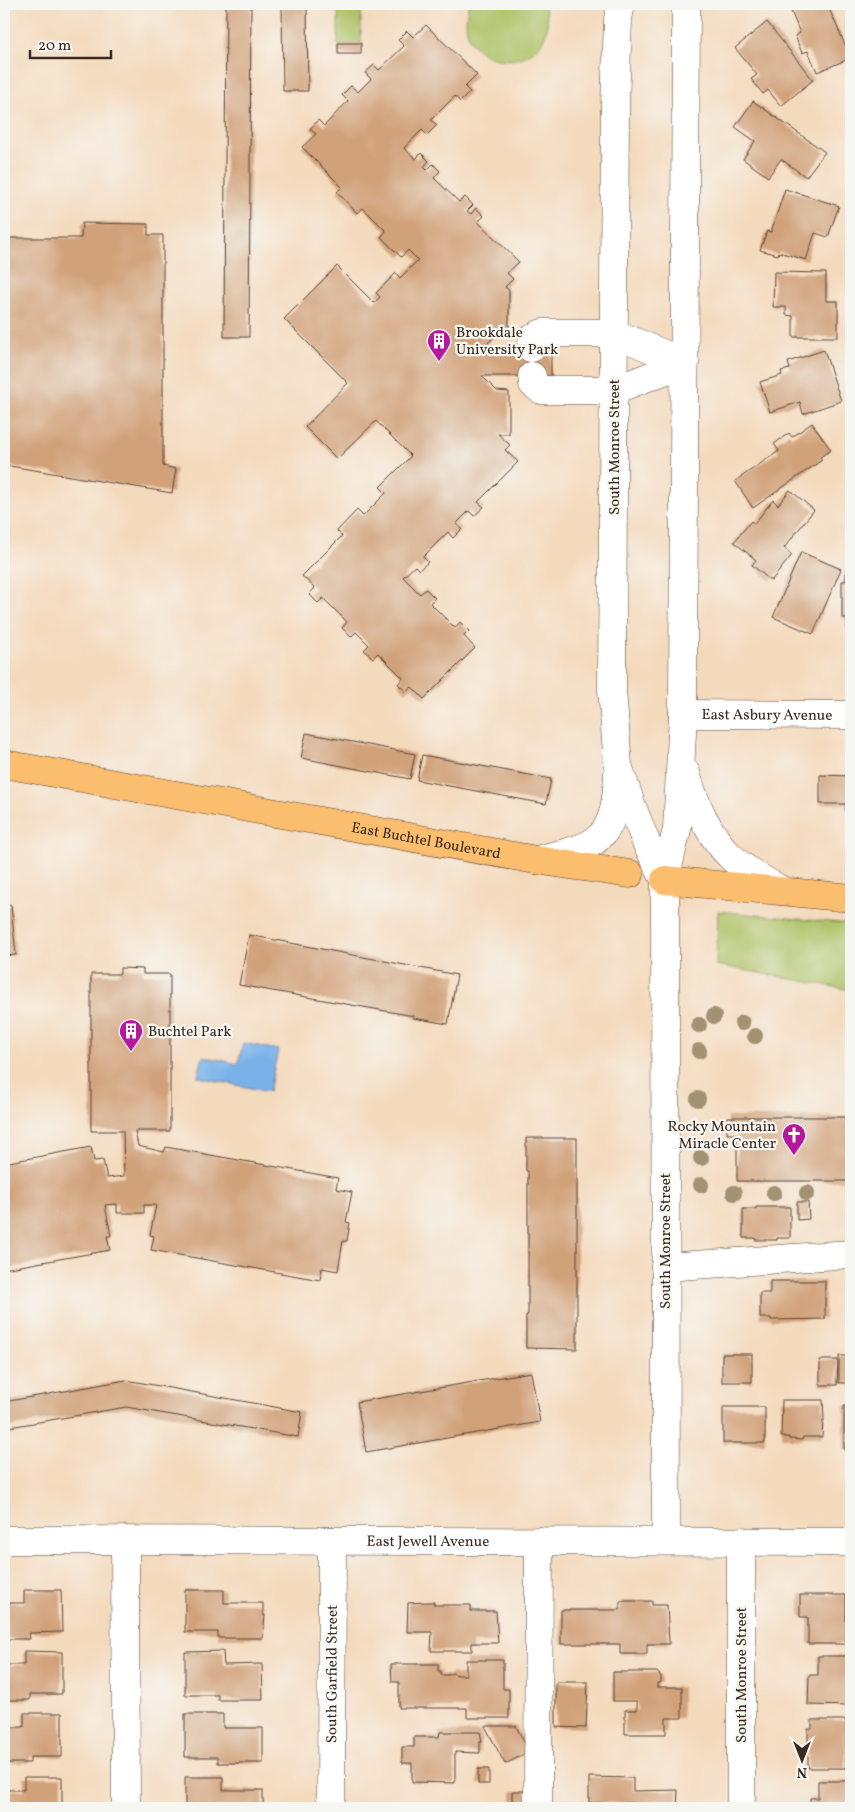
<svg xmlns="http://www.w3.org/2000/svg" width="855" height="1812" viewBox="0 0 855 1812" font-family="Vollkorn,serif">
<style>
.green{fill:#aec266;stroke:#747642}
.water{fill:#79b2e9;stroke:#5a6e84}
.building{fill:#d1a27a}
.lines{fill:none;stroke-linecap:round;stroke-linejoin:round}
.minor-casing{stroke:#574436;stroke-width:29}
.major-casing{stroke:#574436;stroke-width:29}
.minor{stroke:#fff;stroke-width:28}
.major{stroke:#fbbe6e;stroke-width:28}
.tree{fill:#a29272}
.labels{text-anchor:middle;stroke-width:4.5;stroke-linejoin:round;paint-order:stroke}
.poi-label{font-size:15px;fill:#3b2a1e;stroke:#f6f6f2;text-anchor:start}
.street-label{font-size:15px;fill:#3b2a1e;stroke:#f6f6f2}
</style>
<rect width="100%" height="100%" fill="#f6f6f2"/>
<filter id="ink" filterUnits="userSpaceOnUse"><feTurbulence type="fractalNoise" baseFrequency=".02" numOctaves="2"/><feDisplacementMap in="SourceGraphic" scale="10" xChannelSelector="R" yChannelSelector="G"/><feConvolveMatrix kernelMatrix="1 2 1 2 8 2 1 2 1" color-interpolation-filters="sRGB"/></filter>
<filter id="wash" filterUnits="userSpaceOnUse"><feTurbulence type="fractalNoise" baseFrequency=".0096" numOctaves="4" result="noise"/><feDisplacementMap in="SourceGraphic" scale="20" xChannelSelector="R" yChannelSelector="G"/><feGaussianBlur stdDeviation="1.12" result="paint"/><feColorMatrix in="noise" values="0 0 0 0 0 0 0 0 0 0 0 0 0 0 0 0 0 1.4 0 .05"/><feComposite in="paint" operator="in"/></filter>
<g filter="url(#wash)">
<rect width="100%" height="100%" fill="#f4dabd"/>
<path class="green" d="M338,4H361V45H338Z
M469,4H544C568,78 446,79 469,4Z
M718,911L851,924V990L716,965Z"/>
<path class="water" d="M243,1043L278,1050L269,1092L198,1077L203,1056L238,1064Z"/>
<g id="blocks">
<path class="building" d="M226,4H251L249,337H224Z
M282,4H307L308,91H283Z
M788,4H827L851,58L817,72L808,51L802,53L795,36L800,33Z
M849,11H851V34H849Z
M767,22L813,80L781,106L768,90L763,94L751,79L757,75L735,48Z
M426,25L477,75L465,87L470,92L460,102L455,96L431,120L437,125L427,135L422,130L404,148L416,159L421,153L429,161L424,167L427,170L433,164L440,171L434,178L459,202L465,197L473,205L467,211L471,214L476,208L484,216L478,222L519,262L507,273L513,279L505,287L509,290V332L498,333L483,348H551V376H482L497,391L509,392V434H498L510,445L505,450L518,462L478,502L484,507L474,516L469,511L456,524L462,529L453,538L448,532L423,557L428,562L419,570L415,566L403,577L420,594L426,589L435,598L430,603L455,628L460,622L469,631L464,636L475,648L424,699L412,687L406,692L398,684L403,678L378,653L373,658L364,650L369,645L356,632L351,637L342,628L347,622L323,598L318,603L309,594L315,588L302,576L342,536L337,531L357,510L363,516L386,493L380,487L411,456L376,421L337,459L305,427L348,383L284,319L337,266L374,303L380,297L376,293L396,273L400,278L418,260L408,250L401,257L381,237L386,231L363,208L357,213L337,192L342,187L302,147L316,134L310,129L318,120L324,126L348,101L342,95L351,86L358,92L371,79L365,73L374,65L379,70L404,46L398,40L407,31L413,37Z
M338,43H361V54H338Z
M753,101L825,152L806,177L781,159L768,177L743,159L755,141L735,127Z
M785,189L839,206L828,237L815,233L806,260L779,252L778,255L760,250L767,231L771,232Z
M82,223L148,224V235H163V466L176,469L172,493L4,465L5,440H4V238H81Z
M774,272L826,273V301H838V337H793V316L786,315V307H773Z
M824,350L841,401L803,414L800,402L770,412L760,382L782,375L781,371L790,369L788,362Z
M812,423L831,450L820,457L822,460L753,508L735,481L779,451L774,444L789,433L792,437Z
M790,490L814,510L784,548L792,555L771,581L752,565L756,560L734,542L751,521L754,524L773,500L778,505Z
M801,552L841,569L813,634L773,617Z
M846,568H851V633H847V618H842V581H846Z
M306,733L415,754L410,779L301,758Z
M422,755L551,779L546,804L417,780Z
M820,775L851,776V810H846V804H820Z
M11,905L16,955L4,956V906Z
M249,935L457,975L448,1024L413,1018L414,1016L239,985Z
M120,968L143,969V974H170V1131H135L138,1146L164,1152L166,1147L338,1178L336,1189L352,1192L346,1222L350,1223L347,1241H343L338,1271L322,1268L320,1280L151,1250L154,1236L150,1235L156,1205H144V1213H117V1204L105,1205L111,1236H107L110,1250L4,1269V1163L91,1147L94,1161L103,1160L107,1178L124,1176L123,1131H91V974H120Z
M727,1117H851V1181H737V1134H727Z
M526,1138H577V1349L526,1348V1315H528V1171H526Z
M797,1202H808L809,1219L797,1220Z
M756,1207H790V1238H777V1240H755V1238H743V1209H756Z
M770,1281H825V1319L771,1320V1318H760V1293H770Z
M722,1354H752V1382H722Z
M839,1356H851V1383H839Z
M820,1360H838L837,1385H820Z
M531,1372L540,1422L366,1452L357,1402Z
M126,1380L302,1412L298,1437L126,1407L4,1428V1402Z
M782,1400H823L824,1421H823L822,1437H803L802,1440L789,1439V1437H781Z
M844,1406H851V1450H844Z
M723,1407H765V1443H723Z
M24,1590H61L62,1632L29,1633L30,1639H4V1603H24Z
M185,1590H224V1603H263V1615H265L263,1638H218V1632H185Z
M800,1595H846V1644H808V1617H800Z
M620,1601H652V1605H667L669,1644H647V1654H620V1644H561V1610H620Z
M427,1602H434V1605H471V1611H496L498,1643H472V1651H431L432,1632H407L408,1603Z
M24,1651L62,1652V1694H30V1700H4V1665H24Z
M223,1651L224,1665L262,1664L263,1700H218V1695H185V1652Z
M818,1656H851V1706L808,1705L809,1675H818Z
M466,1660H503V1689H509V1718H467V1708H399V1682H392L391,1664H438V1671H441V1675H449L452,1673L458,1675H466Z
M613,1672H657L661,1676V1683H657V1687H682V1718H666V1734H625V1710H637V1701H613Z
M556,1682H588L586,1728L556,1727Z
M24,1713H62V1757H30V1763H4V1727H24Z
M185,1714H223V1728H263V1763H218V1757H185Z
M812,1720H846V1768H808V1729H812Z
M485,1726H516L529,1752L505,1764Z
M440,1732H480L482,1742H480V1753L455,1752V1783L412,1782V1763H402V1747H414V1737H439Z
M478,1769H489V1784H478Z
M24,1777H62V1808H4V1790H24Z
M185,1777H223V1790H263V1808H185Z
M589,1777L633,1778V1791L678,1790L677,1808H635V1803H589Z
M818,1781H851V1808H810V1798H818Z
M512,1791H527V1802L512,1801Z"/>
</g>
</g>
<g filter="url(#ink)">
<use href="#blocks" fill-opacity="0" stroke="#574436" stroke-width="1"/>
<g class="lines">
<g class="minor-casing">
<g id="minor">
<path d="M621,4L618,19L615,105L612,690L618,765L631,804L646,842L665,880"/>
<path d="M531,348L533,338L542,333H614L685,363L614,390H541L533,384L532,376"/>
<path id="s1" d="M683,714L851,715"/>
<path d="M686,773C694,802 709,836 731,857C746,871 765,881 783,891"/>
<path d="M536,860C597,846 615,843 618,774"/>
<path d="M665,1267L851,1254"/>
<path id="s2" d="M4,1540L851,1542"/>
<path d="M125,1540L126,1808"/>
<path d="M666,1541L665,880L677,829L683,714L686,4"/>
<path d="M741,1541V1808"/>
<path id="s3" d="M331,1808L332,1541"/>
<path d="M538,1808L539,1541"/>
</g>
</g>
<g class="major-casing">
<g id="major">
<path id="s4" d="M4,764L536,860L630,874"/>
<path d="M665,880L851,898"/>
</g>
</g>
<use href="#minor" class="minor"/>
<use href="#major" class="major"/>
</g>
<g class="tree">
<circle cx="714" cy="1016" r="8"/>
<circle cx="742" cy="1023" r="8"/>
<circle cx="699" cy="1025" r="8"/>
<circle cx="755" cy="1036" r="8"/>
<circle cx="699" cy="1051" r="8"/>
<circle cx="698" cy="1099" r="8"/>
<circle cx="701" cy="1158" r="8"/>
<circle cx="701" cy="1185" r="8"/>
<circle cx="734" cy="1193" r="8"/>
<circle cx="774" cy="1193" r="8"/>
<circle cx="807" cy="1193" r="8"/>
</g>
</g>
<defs>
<g id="building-pin" transform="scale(1.25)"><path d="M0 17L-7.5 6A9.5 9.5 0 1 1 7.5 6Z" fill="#b5179e" stroke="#f6f6f2"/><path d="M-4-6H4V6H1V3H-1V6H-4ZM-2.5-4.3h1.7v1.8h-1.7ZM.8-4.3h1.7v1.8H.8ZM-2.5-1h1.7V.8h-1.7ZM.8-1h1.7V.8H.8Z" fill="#fff"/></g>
<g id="church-pin" transform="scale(1.25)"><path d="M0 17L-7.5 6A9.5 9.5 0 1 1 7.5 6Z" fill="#b5179e" stroke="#f6f6f2"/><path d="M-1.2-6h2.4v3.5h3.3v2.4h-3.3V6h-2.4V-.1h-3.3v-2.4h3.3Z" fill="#fff"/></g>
</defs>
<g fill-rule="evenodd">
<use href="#building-pin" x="439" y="341"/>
<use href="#building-pin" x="131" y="1031"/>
<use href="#church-pin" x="794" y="1135"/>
</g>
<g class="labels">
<g class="poi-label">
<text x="456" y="337">Brookdale<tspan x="456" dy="17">University Park</tspan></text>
<text x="148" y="1036">Buchtel Park</text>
<text x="776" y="1131" text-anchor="end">Rocky Mountain<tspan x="776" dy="17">Miracle Center</tspan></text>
</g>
<g class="street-label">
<text transform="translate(614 447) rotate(-90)" y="5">South Monroe Street</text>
<text dy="5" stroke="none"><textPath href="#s1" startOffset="84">East Asbury Avenue</textPath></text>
<text dy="5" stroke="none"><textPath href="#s4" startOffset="429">East Buchtel Boulevard</textPath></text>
<text transform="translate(665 1241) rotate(-90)" y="5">South Monroe Street</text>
<text dy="5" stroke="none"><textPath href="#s2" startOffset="424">East Jewell Avenue</textPath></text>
<text dy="5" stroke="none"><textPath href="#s3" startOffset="134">South Garfield Street</textPath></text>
<text transform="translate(741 1675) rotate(-90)" y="5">South Monroe Street</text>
</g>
</g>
<rect width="855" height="1812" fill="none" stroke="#f6f6f2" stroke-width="20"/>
<g transform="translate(802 1760) rotate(180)" stroke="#f6f6f2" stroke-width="4" paint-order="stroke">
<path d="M0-4L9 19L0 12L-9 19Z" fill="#3b2a1e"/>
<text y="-8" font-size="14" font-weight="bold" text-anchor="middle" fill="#3b2a1e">N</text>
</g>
<path d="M30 50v8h81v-8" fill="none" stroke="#3b2a1e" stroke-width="2.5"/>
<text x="38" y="50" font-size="15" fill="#3b2a1e" stroke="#f6f6f2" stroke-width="4" paint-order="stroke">20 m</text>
</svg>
